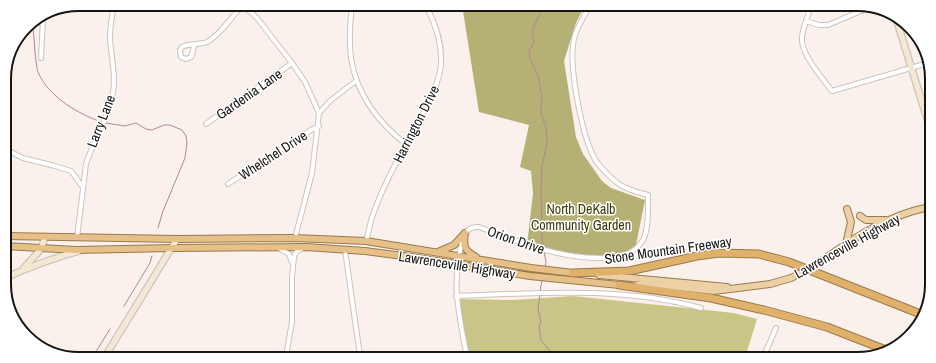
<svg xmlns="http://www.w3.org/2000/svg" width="936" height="363" viewBox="0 0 936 363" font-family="'Archivo Narrow',sans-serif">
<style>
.green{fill:#c9c587}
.forest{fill:#b5b174}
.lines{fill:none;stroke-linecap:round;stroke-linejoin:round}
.stream{stroke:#b28597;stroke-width:1}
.minor-casing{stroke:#cdc3be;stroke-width:6}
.secondary-casing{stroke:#cdc3be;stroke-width:8}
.primary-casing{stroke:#997a4c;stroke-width:8}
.trunk-casing{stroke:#997a4c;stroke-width:8}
.motorway-casing{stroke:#997a4c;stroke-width:9}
.minor{stroke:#fff;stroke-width:4}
.secondary{stroke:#f5e8d3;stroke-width:5.5}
.primary{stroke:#ecd0a6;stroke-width:6}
.trunk{stroke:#e6c088;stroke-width:6}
.motorway{stroke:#dfb16b;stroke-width:7}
.primary-bridge-casing{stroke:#997a4c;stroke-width:8;stroke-linecap:butt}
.primary-bridge{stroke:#ecd0a6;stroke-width:6}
.labels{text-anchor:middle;stroke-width:3;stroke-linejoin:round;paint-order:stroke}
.street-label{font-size:14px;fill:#171412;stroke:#fff}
.park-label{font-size:14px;fill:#3c3805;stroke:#fff}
.rim{fill:none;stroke:#171412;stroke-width:2}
</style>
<rect width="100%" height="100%" fill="#fbf1ec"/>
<path class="green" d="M573,296L734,313L757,319L745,358L467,357L458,299L514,300Z"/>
<path class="forest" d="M461,6L584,7L576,23L564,61L576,137L583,154L602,181L611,188L645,200L636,245L625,254L600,257L577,255L546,250L527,245L533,193L531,171L520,167L529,125L479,112L463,11Z"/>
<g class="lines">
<path class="stream" d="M32,22C35,37 34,53 37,68C38,75 43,81 47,87C62,104 80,114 101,122
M106,123L125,126L136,123L146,129L152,130L164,125H170L182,130L186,136L187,143L185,158L163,211L158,228
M543,247L542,239L541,186L542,166L547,143L546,128L541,112L542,97L538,76L530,59L529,51L534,43L532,33L535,24L539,16L549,6
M544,252L546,262L545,267
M540,292L542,280
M540,295L538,309L541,322L539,327L541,340L550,351L571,357
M124,306L150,263L152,256
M94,355L110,329"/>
<g class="minor-casing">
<path id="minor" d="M243,5L257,18L292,63L305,82L319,113L312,173L295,238
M352,5C350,22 349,41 351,58C356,93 378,123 406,144
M810,8C808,18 801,30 802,41C803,56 822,78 832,91L928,63
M806,21L819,25H828L868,8
M194,45L193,51L191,57L186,59L181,57L180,50L182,47C190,43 199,45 207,42C219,36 233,16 242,5
M41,58L43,18
M319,113L330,101L357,80
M206,124L292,63
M5,149L23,158L55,166L71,171L82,186
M228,184L311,130L319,126
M77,238L86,164C93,141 107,121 112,98C117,78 111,58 110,38C110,27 112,15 114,4
M366,241C369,232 370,221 374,212C382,188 395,165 407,142C419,119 439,90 441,64C442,43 436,24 426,6
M280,249L289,254L292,262
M345,250L360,356
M456,296C538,293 621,286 701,308
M286,356L292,322V277L294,257L296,252L303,248
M467,357C460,319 451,285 461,247C463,236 466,226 479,227C519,242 557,258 600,258C616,258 634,256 643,240C649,229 648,208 648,195C637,192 624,189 615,181C608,175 601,168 596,161C582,138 568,65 574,39C576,28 584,17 589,7
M763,358L776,328"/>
</g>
<g class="secondary-casing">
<path id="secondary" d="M896,18L930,128
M23,269L41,249L45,237
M5,278C29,267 54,258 79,251
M106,355L177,239"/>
</g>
<g class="primary-casing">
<path id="primary" d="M860,216L866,220H885
M846,244L851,222L847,209
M823,260C858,235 887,216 929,207
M599,275L727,287
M638,285H661L714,291L770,284L791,278"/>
</g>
<g class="trunk-casing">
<path id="trunk" d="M465,233C463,247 464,250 476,257
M5,236L177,239L295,238L366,241L531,268L573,273
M5,246L76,250L172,248L306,247L365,251L411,257L530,276L619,285
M438,252L454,245L465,233"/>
</g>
<g class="motorway-casing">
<path id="motorway" d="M573,273L629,271L697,256L719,253L759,254L789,262L923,315
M619,285L711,298L764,310L827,327L886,350"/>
</g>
<use href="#minor" class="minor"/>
<use href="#secondary" class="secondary"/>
<use href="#primary" class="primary"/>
<use href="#trunk" class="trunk"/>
<use href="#motorway" class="motorway"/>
<g class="primary-bridge-casing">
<path id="primary-bridge" d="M791,278L803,272L823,260"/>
</g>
<use href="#primary-bridge" class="primary-bridge"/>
</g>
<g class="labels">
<g class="street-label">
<text transform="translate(249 94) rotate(-35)" y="5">Gardenia Lane</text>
<text transform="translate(101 121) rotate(-69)" y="5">Larry Lane</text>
<text transform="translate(416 124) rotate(-63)" y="5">Harrington Drive</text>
<text transform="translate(273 155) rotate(-33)" y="5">Whelchel Drive</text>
<text transform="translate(516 240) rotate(19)" y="5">Orion Drive</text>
<text transform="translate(847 246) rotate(-29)" y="5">Lawrenceville Highway</text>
<text transform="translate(668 250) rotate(-8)" y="5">Stone Mountain Freeway</text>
<text transform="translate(457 265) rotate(9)" y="5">Lawrenceville Highway</text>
</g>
<g class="park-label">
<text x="581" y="214">North DeKalb<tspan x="581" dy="16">Community Garden</tspan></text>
</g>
</g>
<path d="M0 0H936V363H0ZM79 11H857A68 68 0 0 1 925 79V284A68 68 0 0 1 857 352H79A68 68 0 0 1 11 284V79A68 68 0 0 1 79 11Z" fill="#fff" fill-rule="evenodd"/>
<path class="rim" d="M79 11H857A68 68 0 0 1 925 79V284A68 68 0 0 1 857 352H79A68 68 0 0 1 11 284V79A68 68 0 0 1 79 11Z"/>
</svg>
